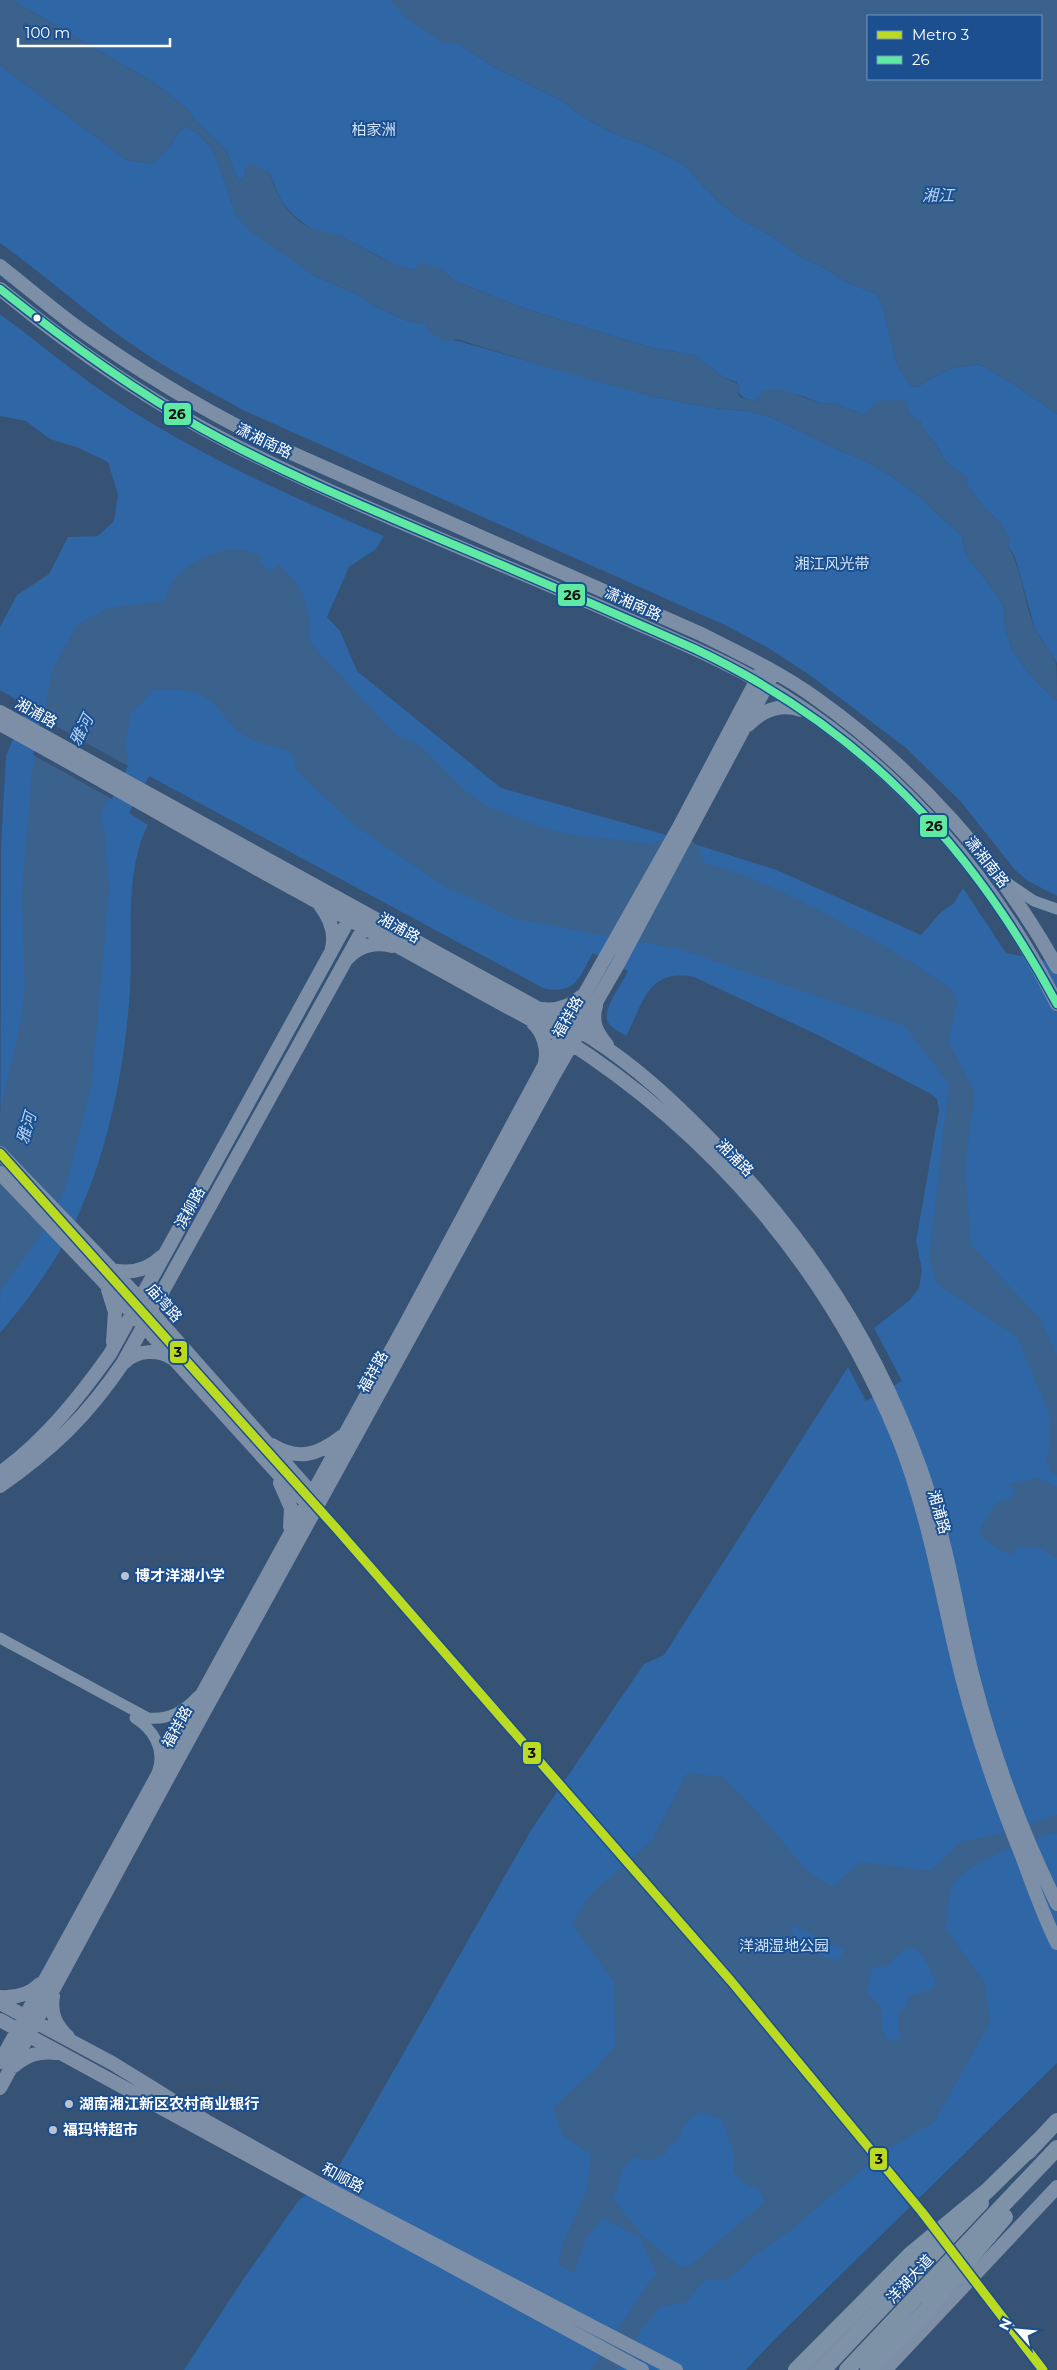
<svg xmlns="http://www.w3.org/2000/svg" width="1057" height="2370" viewBox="0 0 1057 2370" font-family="Montserrat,'Noto Sans SC',sans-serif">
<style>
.green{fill:#2f66a5}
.water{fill:#3b618d;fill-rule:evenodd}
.pier{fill:#365274}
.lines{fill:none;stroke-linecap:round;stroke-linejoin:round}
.minor{stroke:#7d92a8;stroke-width:11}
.major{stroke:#7d8ea7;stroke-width:14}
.highway{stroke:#7e92a7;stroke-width:16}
.highway-bridge{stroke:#7e92a7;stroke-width:16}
.bus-1-casing{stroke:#1b4f8f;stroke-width:11}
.bus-1{stroke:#60e9a3;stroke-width:8}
.metro-1-casing{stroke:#1b4f8f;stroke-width:12}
.metro-1{stroke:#bbda22;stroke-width:9}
.bus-dot{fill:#fff;stroke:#1b4f8f;stroke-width:2}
.poi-dot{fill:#b9c2ce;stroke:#1b4f8f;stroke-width:2}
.labels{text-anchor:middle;stroke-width:4;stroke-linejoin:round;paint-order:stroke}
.park-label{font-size:15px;fill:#cfe3fa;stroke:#1b4f8f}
.street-label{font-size:15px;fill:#fff;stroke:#1b4f8f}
.poi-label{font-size:15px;font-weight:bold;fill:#fff;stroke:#1b4f8f;text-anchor:start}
.water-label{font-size:16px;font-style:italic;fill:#b5d3f5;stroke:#1b4f8f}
.line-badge{stroke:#1b4f8f;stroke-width:2}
.pale-badge-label{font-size:14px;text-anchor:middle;font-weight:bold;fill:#111}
</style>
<rect width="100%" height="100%" fill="#365274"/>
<path class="green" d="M12,0H390L443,43H458L494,67L562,101L585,118L613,133L648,146L673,159L684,165L717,200L740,219L772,236L804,259L820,265L844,281L877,294L883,308L897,364L911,386L917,387L933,377L953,368L979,364L1014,384L1057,414V663L1035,629L1015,557L1008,546L1001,523L984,508L966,484L967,478L945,461L933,440L927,435L920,421L910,415L905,401H876L868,413H859L833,403L822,404L803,396L765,390L756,401C742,398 738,397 737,382L723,377L694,355L652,348L526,309L455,281L442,270H413L399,267L340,236L314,231L294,216L282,202L269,172L246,168L245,176L240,181L237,178L226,150L196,122L187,109L156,84Z
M0,65L127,160L152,164L170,146L181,129L188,127L200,135L211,148L219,165L236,215L315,276L361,296L376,307L408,321L425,324L433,334L655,397L714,408L749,411L773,418L832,447L866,461L891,476L914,492L962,536L966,555L995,592L1004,608L1005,628L1012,649L1030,675L1057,701V896L1028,881L1015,870L962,803L906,748L811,676L770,649L727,626L243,410C197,385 151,360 109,328C72,300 38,270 0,243Z
M0,314C35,340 70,369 106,394C191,452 289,496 384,536L376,549L349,567L327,617L340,631L357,671L501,788L653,831L777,870L921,935L941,912L954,903L963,888L1006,953L1057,963V2063L772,2342L746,2370H184L240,2284L298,2201L334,2175L531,1830L644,1664L664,1655L848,1367L866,1401L902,1381L874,1328L910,1300L919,1288L922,1270L916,1241L939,1110L937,1099L931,1094L820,1036L694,977C648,968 644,1002 626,1036C621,1033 614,1029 610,1025C598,1013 623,983 628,971L593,953C578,978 578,993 545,989L149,776L129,813L148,825C124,871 133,937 130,989C125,1067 109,1149 76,1220C57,1261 29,1299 0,1333L1,848L6,756L27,706L0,690V627L17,595L49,574L68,537L98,536L114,521L118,495L108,462L79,448L50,439L26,421L0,416Z"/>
<path class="water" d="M0,0H12L156,84L187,109L196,122L226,150L237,178L240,181C246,176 245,169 249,163L269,172C275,188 281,204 293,216C312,234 322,228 342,237C366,249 387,264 413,270L423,262L442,270L455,281L526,309L652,348L694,355L723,377L740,385L738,394L741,398L756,401L765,390H783L822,404L833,403L859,413H867L876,401L905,400L910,415L920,420L927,435L933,440L945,461L967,478L966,484L984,508L1001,523L1010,538L1008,546C1023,572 1023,600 1034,626C1039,639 1051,650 1056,663C1057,672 1057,690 1057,701L1030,675L1012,649L1005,628L1004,608L995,592L966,555L962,536L914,492L891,476L866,461L832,447L773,418L749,411L714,408L655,397L560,371L457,339L445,342L433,334L425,324L408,321L376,307L361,296L315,276L251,232L236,215L219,165L211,148L200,135L188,127L181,129L170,146L152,164L127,160L0,65Z
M390,0H1057V414L1014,384L979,364L953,368L933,377L917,387L911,386L897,364L883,308L877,294L844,281L820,265L804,259L772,236L740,219L717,200L684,165L673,159L648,146L613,133L585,118L562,101L494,67L458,43H443L406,18ZM868,16H1041V79H868Z
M226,550H242L261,555L260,562L262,566L271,571L279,565C304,586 311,610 310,642L394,734L422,747L464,790L487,806L543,828L574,835L652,844L668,837L690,840L698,846L704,863C750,875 792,896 834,918C874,940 914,962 951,989L957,1001L948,1042L975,1092L965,1165L971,1245L1041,1320L1057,1355V1475L1052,1473L1046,1460L1050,1447L1049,1413L1017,1337L937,1284L929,1260L949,1084L905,1026L680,949L516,919L441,884L353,824L296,770L295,760L289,750C270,746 251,742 236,729C227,721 221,710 212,702C195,688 176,689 154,690L131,713L126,744L128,761L100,816L105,832L109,891L91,1089L65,1189L44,1230L0,1291V1113L21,1021L25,990L22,894L32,771L53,668L77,625L109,608L164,601C173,570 198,558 226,550Z
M1037,1478L1057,1487V1559L1042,1549L1019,1546L1012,1555L1001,1551L980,1535L981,1527L996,1503L1010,1499L1015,1491L1009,1484Z
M687,1773L723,1777L757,1812L807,1871L832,1887L861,1862L930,1871L961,1842L998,1834L1057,1815V1833L1048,1834C1021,1845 967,1860 952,1887C947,1895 948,1919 946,1929L985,1983L990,2022L935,2121L883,2152L787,2233L758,2253L728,2280H705L686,2302L660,2307L641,2330L617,2370H591L647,2285L657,2275L640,2237L603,2218L586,2238L574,2273L558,2264L563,2244L587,2189L591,2154L563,2136L553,2108L594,2070L615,2046L614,1982L572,1924L588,1897L652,1840ZM791,1925L814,1935L816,1943L820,1945C828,1942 839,1945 845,1951L838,1960C821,1958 791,1944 791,1925ZM904,1949H915C926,1959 931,1969 936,1984L929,1991L909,1996L907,2006L899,2012L898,2023L901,2038L895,2041L886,2038L882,2027L881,2008L867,1992L870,1973L876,1966L886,1967ZM703,2112L722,2120L733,2150V2171L748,2186L758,2188L765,2202L692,2264L681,2268L642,2235L613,2199L623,2169L634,2156L647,2161L666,2154L668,2146L678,2140C681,2125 689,2116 703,2112Z"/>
<path class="pier" d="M41,718L128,766L112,799L33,755Z"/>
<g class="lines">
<path class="minor" d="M1006,882L1034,901L1057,909
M0,1638L148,1718C169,1720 183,1712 198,1696
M135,1718C153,1729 165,1749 158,1770"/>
<path class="major" d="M0,266C27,287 53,310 81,330C146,376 215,417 287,451L701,634C741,654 781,673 817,699C915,769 998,861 1057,967
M0,289C73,349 150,402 234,445C354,506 481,555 605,609C664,636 727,660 782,695C900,769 995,879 1057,1004
M0,712L590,1037C637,1067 675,1103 713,1142C822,1254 894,1372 938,1523C953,1575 960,1629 974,1681C994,1758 1022,1833 1057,1904
M0,724C105,781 208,843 314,900C366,929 419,958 471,987C501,1004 532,1019 561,1037C714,1134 829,1270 898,1437C925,1504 938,1574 954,1644C970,1716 994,1787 1022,1856C1033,1886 1043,1915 1057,1943
M748,725C763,710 781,703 801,710
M320,905C329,917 336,932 332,948
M348,958C359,945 376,942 392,946
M596,1006C591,1022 597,1033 607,1045
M542,1009C557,1011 571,1006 582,996
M533,1023C543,1032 548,1049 545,1062
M0,1153L140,1299L307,1488L318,1497
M0,1173L103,1281L291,1488L313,1508
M112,1270C131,1274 147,1271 161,1257
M108,1290L115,1312L113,1342
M125,1362C137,1350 158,1349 172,1358
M272,1445C298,1461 318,1455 341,1437
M0,1473C44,1441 78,1399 110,1354L353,912
M280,1483L291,1508L290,1527
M0,1486C53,1449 87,1416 123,1363L368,920
M53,1996C50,2014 56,2025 68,2037
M0,1997C16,1998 29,1995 40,1984
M0,2003L112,2063L206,2121L330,2190L676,2370
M0,2020L642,2370
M0,2062L405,1325L545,1064L678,829L764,666
M14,2066C27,2055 39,2051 56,2053
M0,2088L171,1772L554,1075L617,966L774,672
M812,2370L913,2263
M885,2370L1057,2187"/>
<path class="highway" d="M1028,2152L1057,2121
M796,2370L911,2254
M823,2370L981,2203
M847,2370L1057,2148
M868,2370L927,2309L1005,2217"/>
<path class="highway-bridge" d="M911,2254L987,2191L1037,2142"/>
<g class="bus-1-casing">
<path id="bus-1" d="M0,289C64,340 130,388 201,428C277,470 358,504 438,538C524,574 610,611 695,649C862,728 970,843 1057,1004"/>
</g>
<use href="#bus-1" class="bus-1"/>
<g class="metro-1-casing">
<path id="metro-1" d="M0,1153L336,1528L731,1981L922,2212L1043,2370"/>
</g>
<use href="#metro-1" class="metro-1"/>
</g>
<circle class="bus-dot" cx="37" cy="318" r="4.5"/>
<g class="poi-dot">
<circle cx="125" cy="1576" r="5"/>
<circle cx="69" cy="2104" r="5"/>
<circle cx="53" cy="2130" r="5"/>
</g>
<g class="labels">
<g class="park-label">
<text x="374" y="135">柏家洲</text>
<text x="832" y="569">湘江风光带</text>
<text x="784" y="1951">洋湖湿地公园</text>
</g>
<g class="street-label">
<text transform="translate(264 441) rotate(26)" y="5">潇湘南路</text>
<text transform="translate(633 604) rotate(24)" y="5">潇湘南路</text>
<text transform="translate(36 713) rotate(29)" y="5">湘浦路</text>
<text transform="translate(987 862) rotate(52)" y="5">潇湘南路</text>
<text transform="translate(399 928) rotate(29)" y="5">湘浦路</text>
<text transform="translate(568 1017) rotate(-60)" y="5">福祥路</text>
<text transform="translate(735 1158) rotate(45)" y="5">湘浦路</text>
<text transform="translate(190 1208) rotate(-61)" y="5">滨柳路</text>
<text transform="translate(164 1303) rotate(49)" y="5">庙湾路</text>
<text transform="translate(373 1372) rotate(-61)" y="5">福祥路</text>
<text transform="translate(939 1512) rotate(74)" y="5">湘浦路</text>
<text transform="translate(177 1727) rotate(-61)" y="5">福祥路</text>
<text transform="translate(343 2178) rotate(28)" y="5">和顺路</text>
<text transform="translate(910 2279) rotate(-47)" y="5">洋湖大道</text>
</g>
<g class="poi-label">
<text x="135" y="1581">博才洋湖小学</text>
<text x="79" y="2109">湖南湘江新区农村商业银行</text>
<text x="63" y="2135">福玛特超市</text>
</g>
<g class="water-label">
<text x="938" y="201">湘江</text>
<text transform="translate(81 730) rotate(-63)" y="6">雅河</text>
<text transform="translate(26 1128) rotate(-74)" y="6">雅河</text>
</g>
</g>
<g class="line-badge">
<rect x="163" y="402" width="29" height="24" rx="5" fill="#60e9a3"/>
<rect x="557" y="583" width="29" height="24" rx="5" fill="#60e9a3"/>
<rect x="919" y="814" width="29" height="24" rx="5" fill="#60e9a3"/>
<rect x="169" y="1340" width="19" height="24" rx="5" fill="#bbda22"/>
<rect x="522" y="1741" width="20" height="24" rx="5" fill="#bbda22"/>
<rect x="869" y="2147" width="19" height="24" rx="5" fill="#bbda22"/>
</g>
<g class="pale-badge-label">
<text x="177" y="419">26</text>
<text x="572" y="600">26</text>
<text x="934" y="831">26</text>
<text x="178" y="1357">3</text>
<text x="532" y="1758">3</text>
<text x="879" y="2164">3</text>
</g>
<rect x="867" y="15" width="175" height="65" fill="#1b4f8f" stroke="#7695bc"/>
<rect x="877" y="31" width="25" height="8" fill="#bbda22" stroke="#7695bc"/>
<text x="912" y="40" font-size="15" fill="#ffffff">Metro 3</text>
<rect x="877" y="56" width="25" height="8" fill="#60e9a3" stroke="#7695bc"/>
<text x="912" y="65" font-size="15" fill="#ffffff">26</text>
<g transform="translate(1017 2330) rotate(297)" stroke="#1b4f8f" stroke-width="4" paint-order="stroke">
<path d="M0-4L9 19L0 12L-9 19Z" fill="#ffffff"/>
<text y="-8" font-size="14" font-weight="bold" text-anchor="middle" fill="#ffffff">N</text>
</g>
<path d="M18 38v8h152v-8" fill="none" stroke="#ffffff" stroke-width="2.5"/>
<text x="25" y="38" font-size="15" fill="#ffffff" stroke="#1b4f8f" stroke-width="4" paint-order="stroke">100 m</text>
</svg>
